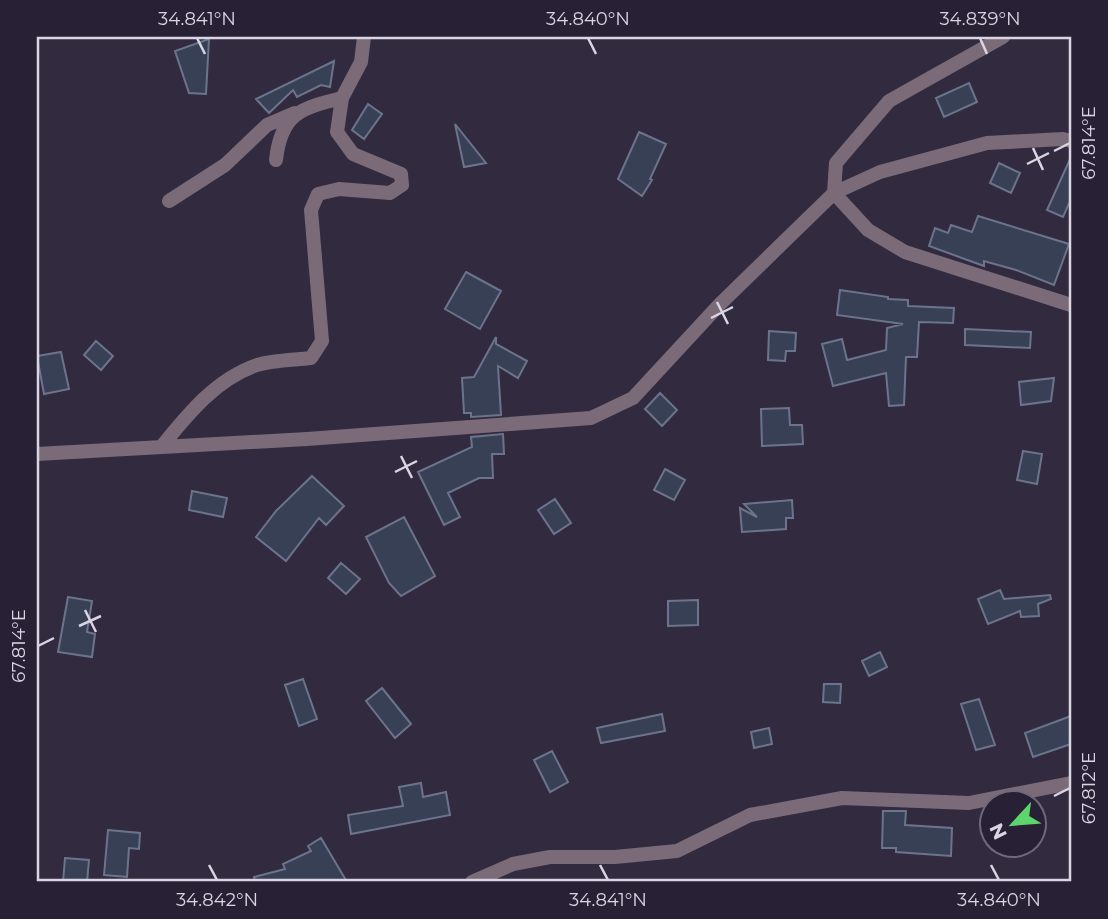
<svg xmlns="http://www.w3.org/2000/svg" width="1108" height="919" viewBox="0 0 1108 919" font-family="Montserrat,sans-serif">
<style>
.building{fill:#384055;stroke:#6b748c;stroke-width:2}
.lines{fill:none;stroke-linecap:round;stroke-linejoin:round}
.minor{stroke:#7b6b78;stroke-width:14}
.ticks{fill:none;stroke:#d9d5e3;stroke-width:2.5}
.neatline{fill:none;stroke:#d9d5e3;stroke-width:2.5}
.ticks-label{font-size:18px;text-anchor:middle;fill:#d9d5e3}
</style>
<rect width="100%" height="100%" fill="#322a3f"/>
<path class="building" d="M209,39L206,94L189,93L175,51Z
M334,61L330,87L321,85L297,97L293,90L269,113L256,99Z
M969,83L977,102L944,117L936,98Z
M368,104L382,114L364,139L352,130Z
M455,124L486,163L464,167Z
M639,132L666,144L650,179L652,180L642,196L618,179Z
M1071,157V199L1063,217L1047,210Z
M999,163L1020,173L1011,193L990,183Z
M978,216L1069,244L1054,285L1016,270L984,261V266L929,246L935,228L948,233L951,225L972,232Z
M466,272L501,291L480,329L445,309Z
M840,290L888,297V299L908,300V306L954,308L953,323L919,322L917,357H906L904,405L889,406L886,373L833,386L822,344L842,339L847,360L886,350L887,328L903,324L837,315Z
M965,329L1031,332L1030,348L965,345Z
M769,331L796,333L795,351H786L785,361L768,360Z
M496,337V344L527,361L518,378L498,366L501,415L471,417V413H464L462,378L474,377Z
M96,341L113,356L101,370L84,355Z
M61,352L69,389L44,394L37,356Z
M1054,378L1051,401L1021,405L1019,382Z
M660,393L677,410L662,426L645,409Z
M789,408L790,425H802L803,444L762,446L761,409Z
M503,434L504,454H492L493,478H479L448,493L460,517L444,525L418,472L472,447L471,437Z
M1023,451L1042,454L1037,484L1017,480Z
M665,469L685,480L674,500L654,490Z
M312,476L344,506L326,525L319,518L286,561L256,537L276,511Z
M192,491L227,498L223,517L189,510Z
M555,499L571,523L554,534L538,510Z
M792,500L793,518H786V529L742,532L740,508L757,517L744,504Z
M404,517L435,576L401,596L389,583L366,537Z
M341,563L360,579L346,594L328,578Z
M1000,590L1004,599L1050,595L1051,599L1038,604L1039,616L1021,617L1020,611L988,624L978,599Z
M68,597L92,601L87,632L95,634L92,657L58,652Z
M698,600V625L668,626V601Z
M880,652L887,667L869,676L862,661Z
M303,679L317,719L299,726L285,685Z
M824,684H841L840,703L823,702Z
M382,688L411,724L395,738L366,701Z
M979,699L995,745L976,750L961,704Z
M662,714L665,731L601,743L597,728Z
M1071,716V744L1033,757L1025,733Z
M769,728L772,744L754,748L751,732Z
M552,751L568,782L550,792L534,760Z
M421,783L423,797L446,792L450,815L351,834L348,815L403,806L399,787Z
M883,811H906L905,825L952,828L951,856L896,852V848H882Z
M108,830L140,833L139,849L129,848L127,877L104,875Z
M321,838L347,882H255L254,877L285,869L283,864L311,851L308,846Z
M65,858L89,860L87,882H63Z"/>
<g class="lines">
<path class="minor" d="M1003,37L889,101L836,163L834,193L868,230L905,252L1071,305
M276,160C281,113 301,108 342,98
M169,201L225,165L267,125L295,113
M162,446C188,414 216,379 257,365C273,360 294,360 311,358L322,341L311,210L318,194L339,189L390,193L402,185L401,174L353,154L337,132L342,98L361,62L364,37
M37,454L307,439L591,418L633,398L720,304L834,193L880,172L987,143L1063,139L1071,141
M472,882L513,864L550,857H615L677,851L750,815L842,798L969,803L1071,783"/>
</g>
<path class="ticks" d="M197,38L205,54M588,38L596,54M980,38L987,54M1033,148L1043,170M1054,151L1070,143M1027,164L1049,153M717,302L728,324M711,318L733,307M401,456L412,478M395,472L417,461M85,610L96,632M79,626L101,616M38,646L54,638M1054,796L1070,788M209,865L217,880M600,865L608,880M991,865L999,880"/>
<rect width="1108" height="919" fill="none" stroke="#282135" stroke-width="77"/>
<g transform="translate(1013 824) rotate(244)"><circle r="33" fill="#282135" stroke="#6f697b" stroke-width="2"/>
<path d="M0-5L12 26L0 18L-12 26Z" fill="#5ed56c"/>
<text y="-10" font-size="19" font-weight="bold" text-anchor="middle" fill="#d9d5e3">N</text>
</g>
<rect x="38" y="38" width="1032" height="842" class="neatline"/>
<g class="ticks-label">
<text x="197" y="25">34.841°N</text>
<text x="588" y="25">34.840°N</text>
<text x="980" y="25">34.839°N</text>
<text transform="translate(1089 143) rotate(-90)" y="6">67.814°E</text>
<text transform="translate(19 646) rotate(-90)" y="6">67.814°E</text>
<text transform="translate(1089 788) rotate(-90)" y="6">67.812°E</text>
<text x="217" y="906">34.842°N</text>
<text x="608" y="906">34.841°N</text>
<text x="999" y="906">34.840°N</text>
</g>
</svg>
